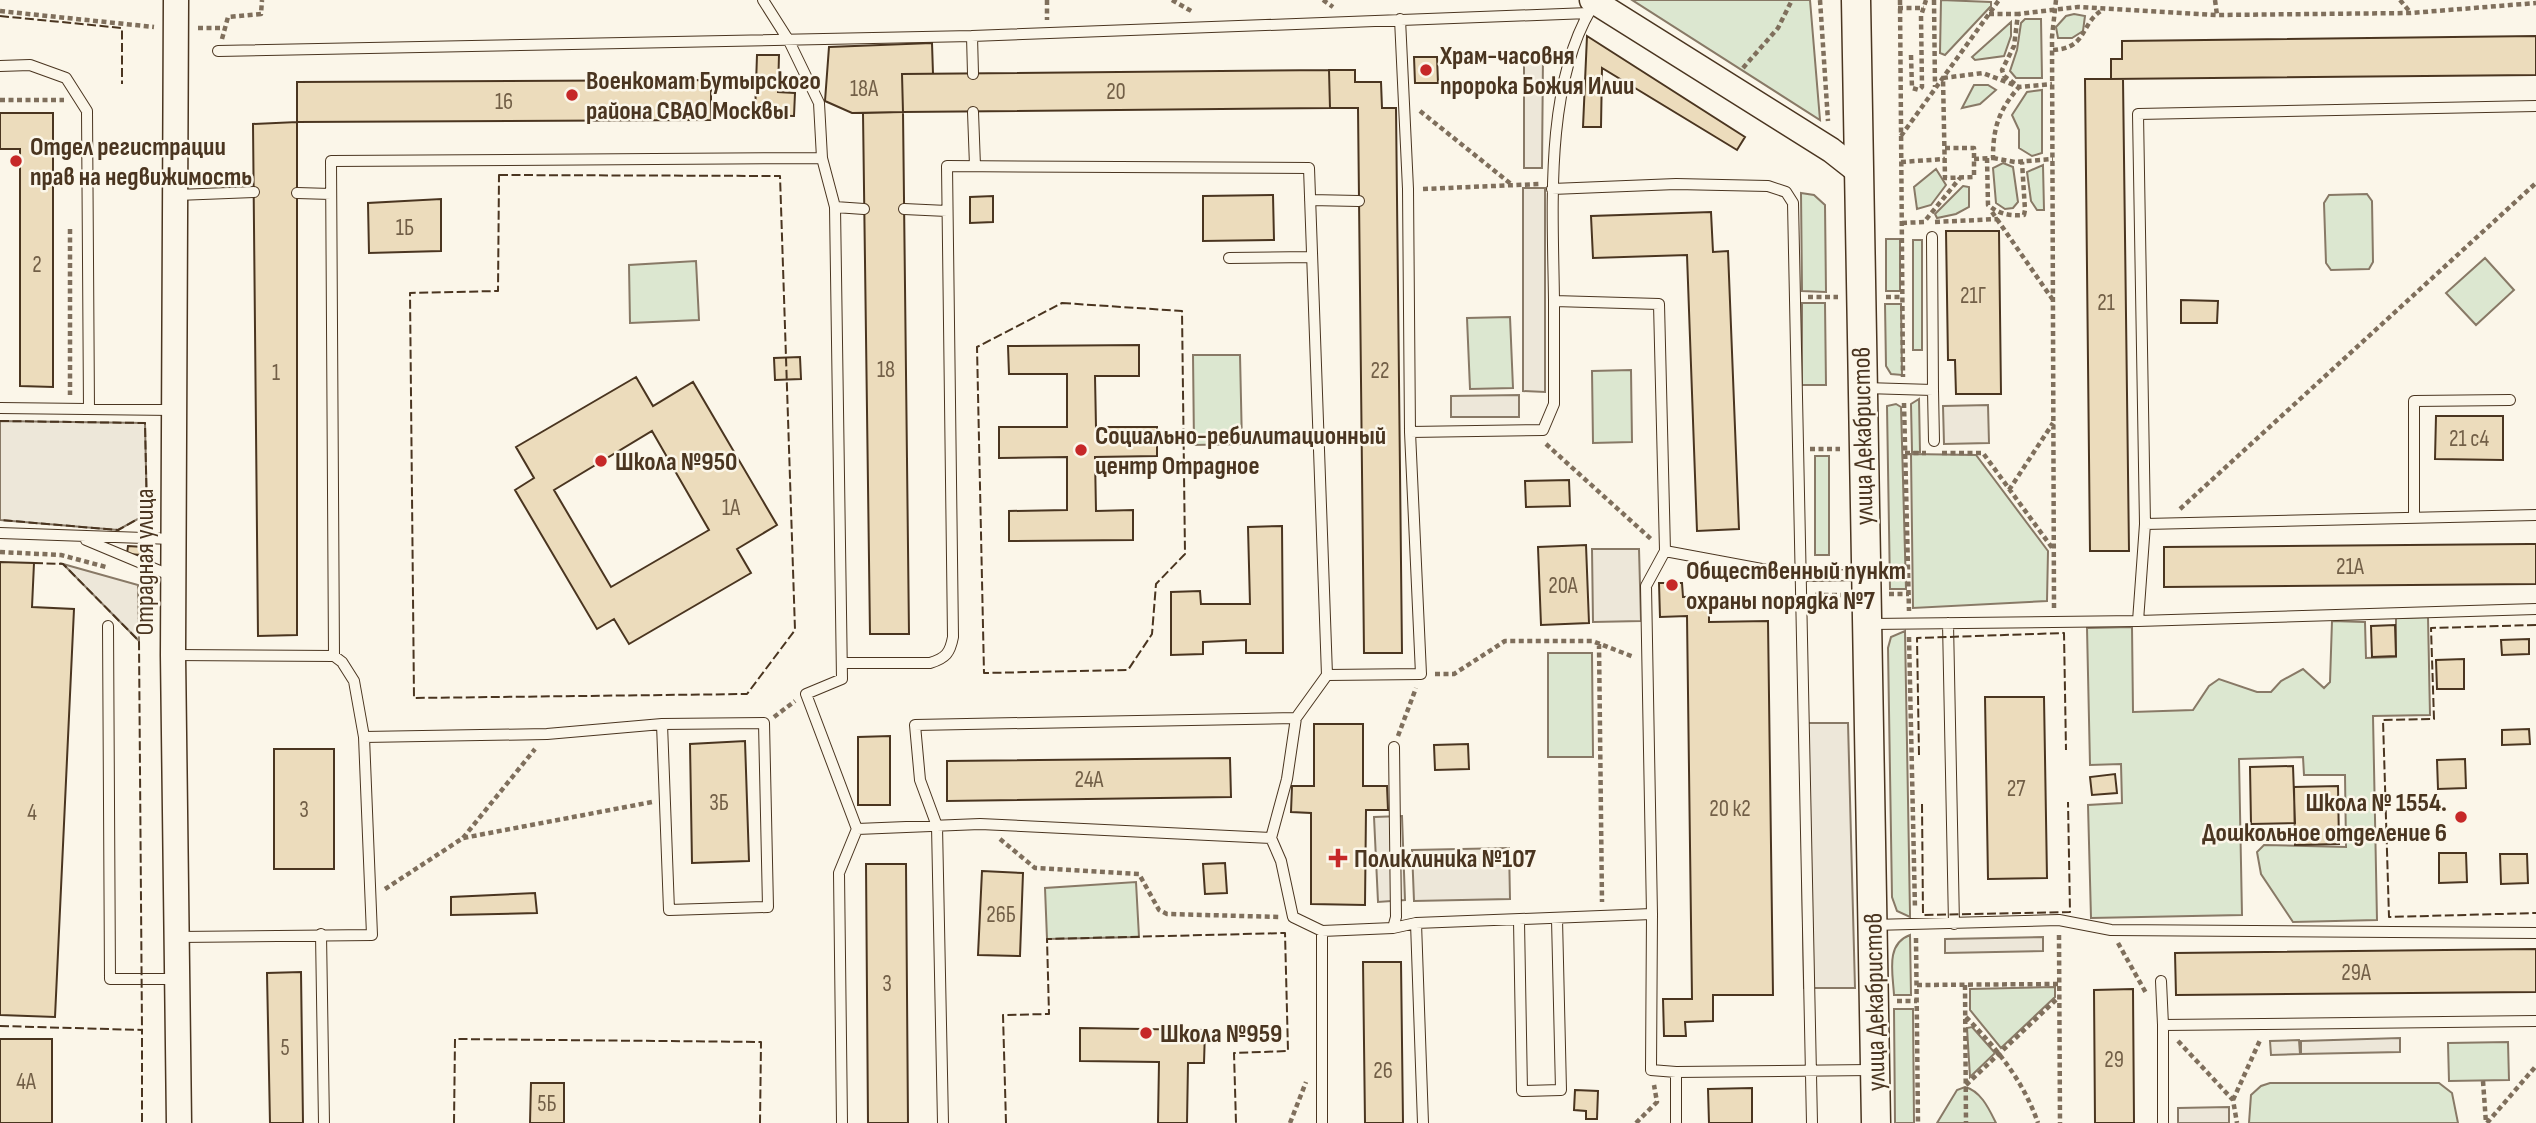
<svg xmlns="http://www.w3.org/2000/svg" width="2536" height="1123" viewBox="0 0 2536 1123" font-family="'Sofia Sans Condensed',sans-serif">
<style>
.green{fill:#dce7d0;stroke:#887966;stroke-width:2}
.parking{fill:#ede7d9;stroke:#887966;stroke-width:2}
.building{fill:#ecdcbc;stroke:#4a3520;stroke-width:2;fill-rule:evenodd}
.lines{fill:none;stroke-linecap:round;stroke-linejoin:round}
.service-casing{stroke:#4a3520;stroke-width:12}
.tertiary-casing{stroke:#4a3520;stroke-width:27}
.secondary-casing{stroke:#4a3520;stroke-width:31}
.path{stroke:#7f6f5c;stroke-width:4.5;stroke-dasharray:5 3.5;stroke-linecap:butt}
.service{stroke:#fbf6e9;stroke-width:10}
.tertiary{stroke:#fbf6e9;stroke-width:24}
.secondary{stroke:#fbf6e9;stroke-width:28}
.fence{stroke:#4a3520;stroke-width:2;stroke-dasharray:9 3.5;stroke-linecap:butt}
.poi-dot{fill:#c62828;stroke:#fbf6e9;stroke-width:2.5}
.labels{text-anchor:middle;stroke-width:5;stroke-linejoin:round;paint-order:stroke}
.number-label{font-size:23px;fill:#725f47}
.poi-label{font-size:26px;font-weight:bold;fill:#4a3520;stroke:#fbf6e9;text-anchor:start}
.street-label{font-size:26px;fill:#4a3520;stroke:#fbf6e9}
</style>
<rect width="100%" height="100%" fill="#fbf6e9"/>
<path class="green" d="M1632,0H1810L1820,120Z
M1941,0L1991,2V6L1945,55L1940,53Z
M2074,14L2085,16L2083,31L2072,38H2058L2056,27L2066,16Z
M2025,19H2041L2042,78H2016L2010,71L2017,50L2021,23Z
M2011,22V36L2004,56L1975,60L1972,57Z
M1974,85H1988L1996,90L1980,104L1962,108Z
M2042,90V153L2032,156L2019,148V130L2012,115L2027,92Z
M2003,163L2013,167L2018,202L2013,208L2005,209L1996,203L1993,168Z
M2043,165L2044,210H2037L2031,201L2027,172Z
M1936,169L1946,185L1931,205L1917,209L1914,187Z
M1963,186L1969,187V207L1956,214L1937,218L1935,214Z
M1801,193L1814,195L1825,205L1826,292L1802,291Z
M2367,194L2372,201L2373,262L2369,269L2331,270L2326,263L2324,203L2329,195Z
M1886,239H1900V291H1886Z
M1913,240H1922V350H1913Z
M2485,258L2514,290L2476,325L2446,293Z
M696,261L699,320L630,323L629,265Z
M1802,303H1825L1826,385H1802Z
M1885,304H1901L1902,375L1891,374L1886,366Z
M1510,317L1513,388L1470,389L1467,318Z
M1193,355H1240L1242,444L1194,445Z
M1631,370L1632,442L1593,443L1592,371Z
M1919,399L1920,452H1912L1911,404Z
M1896,404L1901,407L1906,589H1890L1887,406Z
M1911,454L1976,455L2048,551L2047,601L1913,608Z
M1815,456H1829V555H1815Z
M2428,617L2430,715L2373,716L2377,920L2293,922L2261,874L2257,852L2264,845L2346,847L2345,775H2304L2303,757L2239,759L2242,915L2091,918L2088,805L2122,803L2121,764L2090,765L2087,628L2132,627L2133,712L2193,710L2209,686L2219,679L2257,692H2271L2281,681L2303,669L2324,688L2330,682L2332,621L2365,622L2366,658L2396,657V618Z
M1905,631L1910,913V917L1897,911L1892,897L1888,648L1891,637Z
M1548,653H1592L1593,757H1548Z
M1136,882L1139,937L1047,939L1045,888Z
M1910,935L1911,995H1894C1893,974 1885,944 1910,935Z
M2055,987V997L2001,1048L1970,1010V989Z
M1894,1009H1913L1914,1123H1895Z
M1972,1027L1995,1053L1970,1077L1967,1028Z
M2508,1042L2509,1080L2449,1081L2448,1043Z
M2270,1083H2439L2452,1093L2458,1123H2249L2251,1095L2261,1086Z
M1965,1087C1981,1091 1989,1109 1996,1123H1937L1957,1090Z"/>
<path class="parking" d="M1524,55H1543L1542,168H1524Z
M1523,188H1545V392L1523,391Z
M1519,395V417H1451V396Z
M1988,405L1989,443L1944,444L1943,406Z
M0,421L145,423L147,514L118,530L0,520Z
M1592,549H1639L1641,621L1593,622Z
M63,564L138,585L139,641Z
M1800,723H1848L1855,988H1804Z
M1402,816L1405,900L1378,902L1374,817Z
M1509,848L1510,899L1414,901L1412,850Z
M2043,937V951L1945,953V939Z
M2400,1038V1052L2301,1054V1041Z
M2299,1040L2300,1054L2271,1055L2270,1041Z
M2229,1107V1123H2178V1108Z"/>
<path class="building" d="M1587,36L1745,137L1737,150L1602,68L1601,127H1583Z
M2536,36V75L2111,79V59H2122V41Z
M932,43L933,74H902L903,112L852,113L825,101L829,47Z
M757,55H779L778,92L795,93L794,116L755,115Z
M1414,57H1437L1438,83H1415Z
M1329,70H1355V82H1381L1382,108H1396L1402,653H1364L1358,108H1330Z
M1329,70L1330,108L903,112L902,74Z
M2085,79H2123L2129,551H2090Z
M711,80V120L297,122V82Z
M903,112L909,634H870L863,113Z
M0,113H53V387L20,386V149H0Z
M297,122V635L258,636L253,124Z
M1273,195L1274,240L1203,241V196Z
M993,196V222L970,223V197Z
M441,199V251L369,253L368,203Z
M1711,212L1713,252L1728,251L1739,529L1697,531L1687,255L1593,258L1591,216Z
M1946,231H1999L2001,394H1956L1955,360H1948Z
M2181,300L2218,301L2217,323H2181Z
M1139,345V376H1095L1096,427H1157V456L1095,457L1096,511L1133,510V540L1009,541V511L1067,510V457L999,458V427H1067V374H1009L1008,346Z
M800,357L801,379L775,380L774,358Z
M636,377L653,406L693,382L777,525L737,549L751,573L629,644L614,619L597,629L515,490L534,478L516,447ZM652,431L709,530L611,587L554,490Z
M2436,416H2503V460L2435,459Z
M1569,480L1570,506L1526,507L1525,481Z
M1282,526L1283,653H1246V640L1203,642V654L1171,655V592L1200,591L1201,604H1250L1248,527Z
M2529,544H2536V584L2164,587V547Z
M1586,545L1589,623L1541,625L1538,547Z
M128,546L143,547L142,555L127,554Z
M0,562L34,563L32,607L74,609L55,1017L0,1015Z
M1659,583H1682L1683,597L1709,596V622L1768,621L1773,995H1713V1021L1685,1022L1686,1036H1664L1663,999H1692L1687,616L1660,617Z
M2395,625L2396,656L2372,657L2371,626Z
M2529,639V654L2502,655L2501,640Z
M2464,659V689H2437L2436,660Z
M1985,697H2044L2047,878L1988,879Z
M1314,724H1363V786H1387L1388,810H1366L1365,905L1311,904V813L1291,812L1292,786H1314Z
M2529,729L2530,744L2502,745V730Z
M890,736V805H858V737Z
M745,741L749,861L692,863L690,744Z
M1468,744L1469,769L1435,770L1434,745Z
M274,749H334V869H274Z
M1230,758L1231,797L947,801V761Z
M2465,759L2466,788L2438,789L2437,760Z
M2293,766L2295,823L2251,824L2250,767Z
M2115,774L2117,793L2092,795L2090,777Z
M2338,786L2339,844L2295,845L2294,787Z
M2439,853H2466L2467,882L2439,883Z
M2500,854H2527L2528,883L2501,884Z
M1225,863L1227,893L1205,894L1203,864Z
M866,864H906L908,1123H868Z
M982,871L1023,873L1020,956L978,955Z
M535,893L537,913L451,915V897Z
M2536,949V992L2176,995L2175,953Z
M1363,962H1401L1403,1123H1365Z
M301,972L303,1123H270L267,973Z
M2133,989L2134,1123H2095L2094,990Z
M1080,1028L1205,1030L1204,1063H1188L1187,1123H1158L1159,1062L1080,1061Z
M0,1039H52V1123H0Z
M531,1083H564V1123H530Z
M1752,1088V1123H1709L1708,1089Z
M1575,1090L1598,1091L1597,1119H1586V1111L1574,1110Z"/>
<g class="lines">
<g class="service-casing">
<path id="service" d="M763,0L789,41L819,103L822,158L835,207L842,679L806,694L857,829L839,873L842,1123
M1591,9C1544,89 1553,211 1554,301L1659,304L1665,551
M972,36L973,74
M218,51L972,36L1589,13
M0,66L30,65L66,78L87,111L89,409
M973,112L975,166
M1552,189L1676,184L1768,186L1786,192L1793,203L1812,1123
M297,193L331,194
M177,195L254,192
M1310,200L1359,201
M835,207L864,209
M904,209L947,211
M1229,258L1310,257
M1865,388L1933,390L1932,237
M1933,390L1934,441
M0,408L173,410
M1410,432L1543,430L1554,404V301
M2414,518V401L2510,400
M2145,524L2138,114L2536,106
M0,533L173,539
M86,540L172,576
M2138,621L2536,609
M1948,623L1954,924
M1871,624L2138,621L2145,524L2536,515
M108,626L110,979H177
M173,655L334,656L331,161L822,158
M842,663H930C946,658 950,653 953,637L947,166L1309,168L1327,675L1296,718L915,725L920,780L937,826L943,1123
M1327,675L1421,674L1410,432L1408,189L1400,19
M364,737L547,734L662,724L764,723L768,907L669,910L662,724
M857,829L980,824L1271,838L1281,861L1293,917L1322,931L1393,928L1416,923L1423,1123
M1271,838L1287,779L1296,718
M1652,914L1651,1070L1676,1072V1123
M1519,921L1522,1091L1561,1090L1557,919
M1416,923L1652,914L1646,586L1665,551L1800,576L1863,575
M1873,925L2059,920L2111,930L2536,933
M1393,928L1396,917L1394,747
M1322,931V1123
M321,934L324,1123
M178,937L372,935L364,737L354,681L342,662L334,656
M2161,981L2163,1025
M1676,1072L1871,1070
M2163,1123V1025L2536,1021"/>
</g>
<g class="tertiary-casing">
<path id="tertiary" d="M176,0L173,655L179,1123
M1592,0L1831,150L1859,172"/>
</g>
<g class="secondary-casing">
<path id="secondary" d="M1856,0L1876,1123"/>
</g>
<path class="path" d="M1047,0V20
M1172,0L1193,12
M1323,0L1333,7
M1820,0L1828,121
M1900,0L1903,377
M1934,0L1935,87
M2215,0L2217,15
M2400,0L2410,12
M1898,8H1924
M0,11L154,27
M1989,14H2018
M198,28H225
M222,39L228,17L261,14L262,0
M2053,50C2089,48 2079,23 2104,9
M1911,55L1912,88L1919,90L1922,87L1921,16L1926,0
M1743,68L1778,28L1792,0
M0,100H64
M1420,111L1511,184
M1901,136L1999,0
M1945,148H1974V177L1945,178L1943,78L1983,73L2019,87L2052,84
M1987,158L1988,205C1999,214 2009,216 2024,215L2025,210L2022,162
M1993,158L2015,162L2053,159
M1974,159L1993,158C1993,127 1999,110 2019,87L2004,76L2002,70L2014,46L2018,14L2078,7L2217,15L2411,13L2536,3
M1901,162L1945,159
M1423,189L1540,184
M1992,212L2053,300
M1935,222L1998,219
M1902,223L1924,222L1960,178
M70,229V395
M1808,297H1838
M1886,297H1903
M1904,403L1909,611
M1546,444L1651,539
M1810,449H1840
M1905,453H1926
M1942,453H1983L2053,549
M2009,490L2053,423
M2180,509L2536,183
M0,552L61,555L106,567
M1889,594H1909
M1815,595H1841
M2054,608L2052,37L2056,0
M1909,637L1915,909
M1599,644L1602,902
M1435,674H1454L1505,641H1592L1634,657
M774,717L795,701
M1398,736L1416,688
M463,838L535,749
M1000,839L1035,868L1139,874L1159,910L1167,914L1280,917
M385,889L463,838L652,802
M2059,935L2060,1123
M1916,938L1918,1123
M2118,943L2146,993
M1917,985L2059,984
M1965,985L1966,1123
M1897,1001H1917
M1966,1017C1997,1049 2023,1080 2038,1123
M2178,1041L2233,1100L2237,1123
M2483,1081L2486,1123
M1966,1085L2058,998
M2233,1100L2261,1038
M1290,1123L1306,1082
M1636,1123L1657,1102L1654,1085
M2487,1123L2536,1066"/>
<use href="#service" class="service"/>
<use href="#tertiary" class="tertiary"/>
<use href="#secondary" class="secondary"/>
<path class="fence" d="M0,16L122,28V84
M499,175L780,176L795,630L747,694L414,698L410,293L498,291Z
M1062,303L1182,311L1185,554L1156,584L1152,634L1128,670L984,673L977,347Z
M0,421L145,423L147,514L118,530L0,520
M34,563L63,564L139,641L142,1030
M2536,625L2431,628L2434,719L2383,720L2389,917L2536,913
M1919,755L1917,638L2064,633L2066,750
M1922,804L1923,915L2070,912L2068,802
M0,1026L142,1030V1123
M454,1123L455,1039L761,1042L760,1123
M1006,1123L1003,1015L1049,1014L1047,939L1285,933L1288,1051L1234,1053L1236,1123"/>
</g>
<g class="poi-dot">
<circle cx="1426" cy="70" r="7"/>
<circle cx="572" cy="95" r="7"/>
<circle cx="16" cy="161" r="7"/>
<circle cx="1081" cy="450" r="7"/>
<circle cx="601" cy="461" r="7"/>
<circle cx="1672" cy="585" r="7"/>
<circle cx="2461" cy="817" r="7"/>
<path d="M1334.5 847.5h7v7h7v7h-7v7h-7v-7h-7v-7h7z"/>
<circle cx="1146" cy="1033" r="7"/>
</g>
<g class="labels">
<g class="number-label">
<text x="864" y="96">18А</text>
<text x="1116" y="99">20</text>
<text x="504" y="109">16</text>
<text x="405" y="235">1Б</text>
<text x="37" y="272">2</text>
<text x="1973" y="303">21Г</text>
<text x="2106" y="310">21</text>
<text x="886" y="377">18</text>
<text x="1380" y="378">22</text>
<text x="276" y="380">1</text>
<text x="2469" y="446">21 с4</text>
<text x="731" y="515">1А</text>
<text x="2350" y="574">21А</text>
<text x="1563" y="593">20А</text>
<text x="1089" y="787">24А</text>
<text x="2016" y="796">27</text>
<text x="719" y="810">3Б</text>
<text x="1730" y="816">20 к2</text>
<text x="304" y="817">3</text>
<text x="32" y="820">4</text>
<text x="1001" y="922">26Б</text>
<text x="2356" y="980">29А</text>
<text x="887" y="991">3</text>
<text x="285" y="1055">5</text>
<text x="2114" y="1067">29</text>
<text x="1383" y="1078">26</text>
<text x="26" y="1089">4А</text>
<text x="547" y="1111">5Б</text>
</g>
<g class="poi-label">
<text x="1440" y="64">Храм-часовня<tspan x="1440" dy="30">пророка Божия Илии</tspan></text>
<text x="586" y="89">Военкомат Бутырского<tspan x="586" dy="30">района СВАО Москвы</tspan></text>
<text x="30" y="155">Отдел регистрации<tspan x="30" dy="30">прав на недвижимость</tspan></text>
<text x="1095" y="444">Социально-ребилитационный<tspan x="1095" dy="30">центр Отрадное</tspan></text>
<text x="615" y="470">Школа №950</text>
<text x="1686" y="579">Общественный пункт<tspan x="1686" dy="30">охраны порядка №7</tspan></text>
<text x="2447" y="811" text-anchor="end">Школа № 1554.<tspan x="2447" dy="30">Дошкольное отделение 6</tspan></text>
<text x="1354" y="867">Поликлиника №107</text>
<text x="1160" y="1042">Школа №959</text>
</g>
<g class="street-label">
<text transform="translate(1862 436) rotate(-91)" y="9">улица Декабристов</text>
<text transform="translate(144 562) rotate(-90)" y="9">Отрадная улица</text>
<text transform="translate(1874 1002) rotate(-91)" y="9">улица Декабристов</text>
</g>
</g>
</svg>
